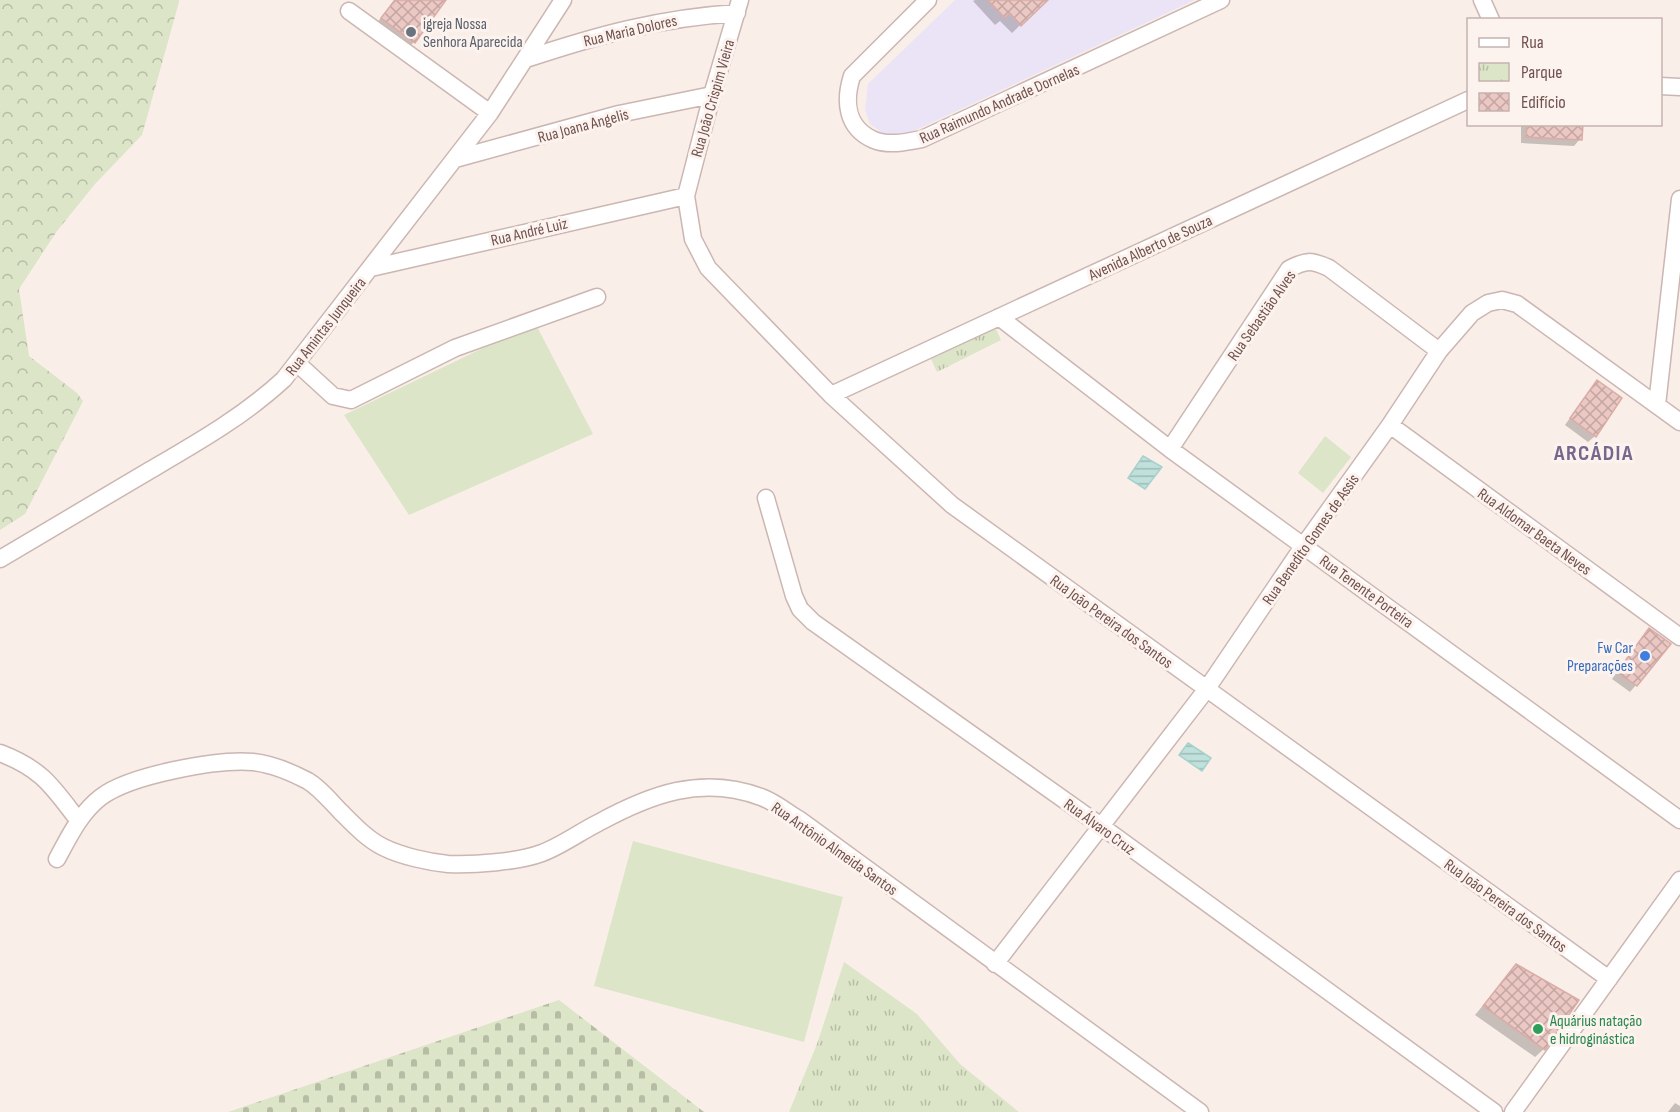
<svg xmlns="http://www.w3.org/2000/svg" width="1680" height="1112" viewBox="0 0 1680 1112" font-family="'Sofia Sans Condensed',sans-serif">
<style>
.education{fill:#ebe4f6}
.forest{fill:url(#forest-crowns)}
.cemetery{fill:url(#cemetery-stones)}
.park{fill:url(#park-tufts)}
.pitch{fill:#dce5c8}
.water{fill:url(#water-rules);stroke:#a6d1cc;stroke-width:1.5}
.shadow{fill:#0003}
.building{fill:url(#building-cross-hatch);stroke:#dcaba5;stroke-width:1.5}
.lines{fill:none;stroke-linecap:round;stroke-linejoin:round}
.minor-casing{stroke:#ccb6b2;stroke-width:19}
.minor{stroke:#fff;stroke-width:16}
.worship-dot{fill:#6b7280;stroke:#fdf3ee;stroke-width:2}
.shop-dot{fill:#3f7fe0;stroke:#fdf3ee;stroke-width:2}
.leisure-dot{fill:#2e9e5b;stroke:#fdf3ee;stroke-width:2}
.labels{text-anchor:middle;stroke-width:6;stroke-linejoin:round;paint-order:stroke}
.worship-label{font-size:16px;fill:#5b616d;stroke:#fdf3ee;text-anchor:start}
.street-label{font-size:16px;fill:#70524f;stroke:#fdf3ee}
.shop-label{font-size:16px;fill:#366cbe;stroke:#fdf3ee;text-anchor:end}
.leisure-label{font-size:16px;fill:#27864d;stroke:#fdf3ee;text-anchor:start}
.district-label{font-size:22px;font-weight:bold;letter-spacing:1.5px;fill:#76678c;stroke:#fdf3ee}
</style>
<defs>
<pattern id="forest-crowns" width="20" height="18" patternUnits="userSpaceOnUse" patternTransform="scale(1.5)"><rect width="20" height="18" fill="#dce5c8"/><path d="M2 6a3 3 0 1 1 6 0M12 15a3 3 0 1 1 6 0" fill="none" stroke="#b7bca5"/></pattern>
<pattern id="cemetery-stones" width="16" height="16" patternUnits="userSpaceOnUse" patternTransform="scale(1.5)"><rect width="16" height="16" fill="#dce5c8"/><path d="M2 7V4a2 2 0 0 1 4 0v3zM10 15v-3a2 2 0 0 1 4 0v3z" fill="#b7bca5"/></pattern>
<pattern id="park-tufts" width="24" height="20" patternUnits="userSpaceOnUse" patternTransform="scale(1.5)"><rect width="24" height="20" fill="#dce5c8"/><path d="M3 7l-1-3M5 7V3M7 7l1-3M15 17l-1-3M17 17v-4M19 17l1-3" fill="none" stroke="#b7bca5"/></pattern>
<pattern id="water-rules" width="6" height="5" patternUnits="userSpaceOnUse" patternTransform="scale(1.5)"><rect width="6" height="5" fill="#bfe1dc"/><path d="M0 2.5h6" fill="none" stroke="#a0b9b5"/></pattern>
<pattern id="building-cross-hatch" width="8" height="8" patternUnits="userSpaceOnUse" patternTransform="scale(1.5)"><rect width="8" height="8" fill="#ebc8c3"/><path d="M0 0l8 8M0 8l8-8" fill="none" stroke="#c3a5a1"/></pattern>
</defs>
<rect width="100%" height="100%" fill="#f9eee8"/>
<path class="education" d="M955,0H1195L905,135H885L870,124L865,110L868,84Z"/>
<path class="forest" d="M0,0H179V2L142,135L95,184L57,231L19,289L29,356L77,393L83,401L25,514L0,530Z"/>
<path class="cemetery" d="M559,1000L704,1112H228Z"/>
<path class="park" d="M995,327L1001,340L937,372L931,359Z
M844,962L917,1014L960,1064L1019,1112H789L817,1044Z"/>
<path class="pitch" d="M533,319L593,434L409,515L344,415L508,336Z
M1325,436L1351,457L1323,493L1298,473Z
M633,841L843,897L804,1042L594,986Z"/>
<path class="water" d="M1143,456L1162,467L1145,489L1128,478Z
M1188,743L1211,758L1202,771L1179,755Z"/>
<path class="shadow" d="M394,0H444L414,42L405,51L374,27Z
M975,0H1046L1012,33L1000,21L995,25L973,1Z
M1521,124H1581L1580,139L1574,146L1521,143Z
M1591,388L1595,436L1588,442L1565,425Z
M1643,636L1636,685L1630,692L1612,679Z
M1508,975L1544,1049L1535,1057L1475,1015Z
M1675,1103L1680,1106V1112H1668Z"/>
<path class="building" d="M395,0H446L415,43L381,18Z
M988,0H1048L1021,26L1010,13L1005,18Z
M1527,124H1583L1582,140L1526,137Z
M1597,380L1622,398L1596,437L1570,418Z
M1649,628L1671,644L1637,686L1617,672Z
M1516,964L1579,1000L1545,1050L1483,1006Z"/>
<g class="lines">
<g class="minor-casing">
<path id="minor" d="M740,0L712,95L686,196L693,239L708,268L831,395L952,505L1609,979
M928,0L852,76C844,101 846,128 874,140C888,146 907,142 922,139L1221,0
M1482,0L1491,20
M349,11L490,113
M526,59C598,35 660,18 737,13
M1660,86L1680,87
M455,159L619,114L712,95
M371,268L686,196
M999,317L1170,449L1680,820
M298,364L333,396L351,400L455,348L597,297
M831,395L1468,100
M1657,405L1680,199
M1390,425L1680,637
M1170,449L1289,269C1306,260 1311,260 1329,268L1439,351
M766,498L794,596L800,609L813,622L1101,826L1494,1112
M0,559C49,530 98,501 147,472C195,444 243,417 284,379L490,113L563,0
M0,753C42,769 52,786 78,820
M57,859C69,837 80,813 101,797C130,775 217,759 253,762C272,764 291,772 308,781C320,788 331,802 341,812C353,824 367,839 383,847C401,856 428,862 448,864C474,865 518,862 542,853C561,846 580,832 598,823C651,794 702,775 761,797C775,802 788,813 800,820L1200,1112
M995,964L1206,690L1304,545L1390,425L1439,351L1472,313L1488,303L1502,300L1517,304L1680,422
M1513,1112L1680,880"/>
</g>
<use href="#minor" class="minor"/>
</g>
<circle class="worship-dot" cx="411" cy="32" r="6"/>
<circle class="shop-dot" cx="1645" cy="656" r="6"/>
<circle class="leisure-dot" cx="1538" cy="1029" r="6"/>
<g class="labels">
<g class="worship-label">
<text x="423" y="29">igreja Nossa<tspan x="423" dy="18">Senhora Aparecida</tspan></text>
</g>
<g class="street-label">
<text transform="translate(630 30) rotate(-13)" y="6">Rua Maria Dolores</text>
<text transform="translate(712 98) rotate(-74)" y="6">Rua João Crispim Vieira</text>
<text transform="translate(999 103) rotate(-24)" y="6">Rua Raimundo Andrade Dornelas</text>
<text transform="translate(583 125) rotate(-15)" y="6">Rua Joana Angelis</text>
<text transform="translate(529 231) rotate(-13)" y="6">Rua André Luiz</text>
<text transform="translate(1150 247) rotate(-25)" y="6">Avenida Alberto de Souza</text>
<text transform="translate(1261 315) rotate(-55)" y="6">Rua Sebastião Alves</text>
<text transform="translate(325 326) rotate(-52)" y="6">Rua Amintas Junqueira</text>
<text transform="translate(1535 531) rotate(36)" y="6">Rua Aldomar Baeta Neves</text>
<text transform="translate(1310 539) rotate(-55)" y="6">Rua Benedito Gomes de Assis</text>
<text transform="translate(1367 591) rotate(36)" y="6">Rua Tenente Porteira</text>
<text transform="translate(1112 621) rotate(36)" y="6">Rua João Pereira dos Santos</text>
<text transform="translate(1100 826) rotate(36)" y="6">Rua Álvaro Cruz</text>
<text transform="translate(835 848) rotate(35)" y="6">Rua Antônio Almeida Santos</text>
<text transform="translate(1506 905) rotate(36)" y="6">Rua João Pereira dos Santos</text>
</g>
<g class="shop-label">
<text x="1633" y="653">Fw Car<tspan x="1633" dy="18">Preparações</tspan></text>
</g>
<g class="leisure-label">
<text x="1550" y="1026">Aquárius natação<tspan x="1550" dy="18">e hidroginástica</tspan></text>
</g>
<g class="district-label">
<text x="1594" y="460">ARCÁDIA</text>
</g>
</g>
<rect x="1467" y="18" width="195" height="108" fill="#fdf3ee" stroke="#c5b3ae" stroke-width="1.5"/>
<rect x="1479" y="38" width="30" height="9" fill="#ffffff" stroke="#c5b3ae" stroke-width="1.5"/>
<text x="1521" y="48" font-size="18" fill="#70524f">Rua</text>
<rect x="1479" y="63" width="30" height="18" fill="url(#park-tufts)" stroke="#c5b3ae" stroke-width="1.5"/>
<text x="1521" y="78" font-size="18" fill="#70524f">Parque</text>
<rect x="1479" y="93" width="30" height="18" fill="url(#building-cross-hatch)" stroke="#c5b3ae" stroke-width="1.5"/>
<text x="1521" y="108" font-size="18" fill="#70524f">Edifício</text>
</svg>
